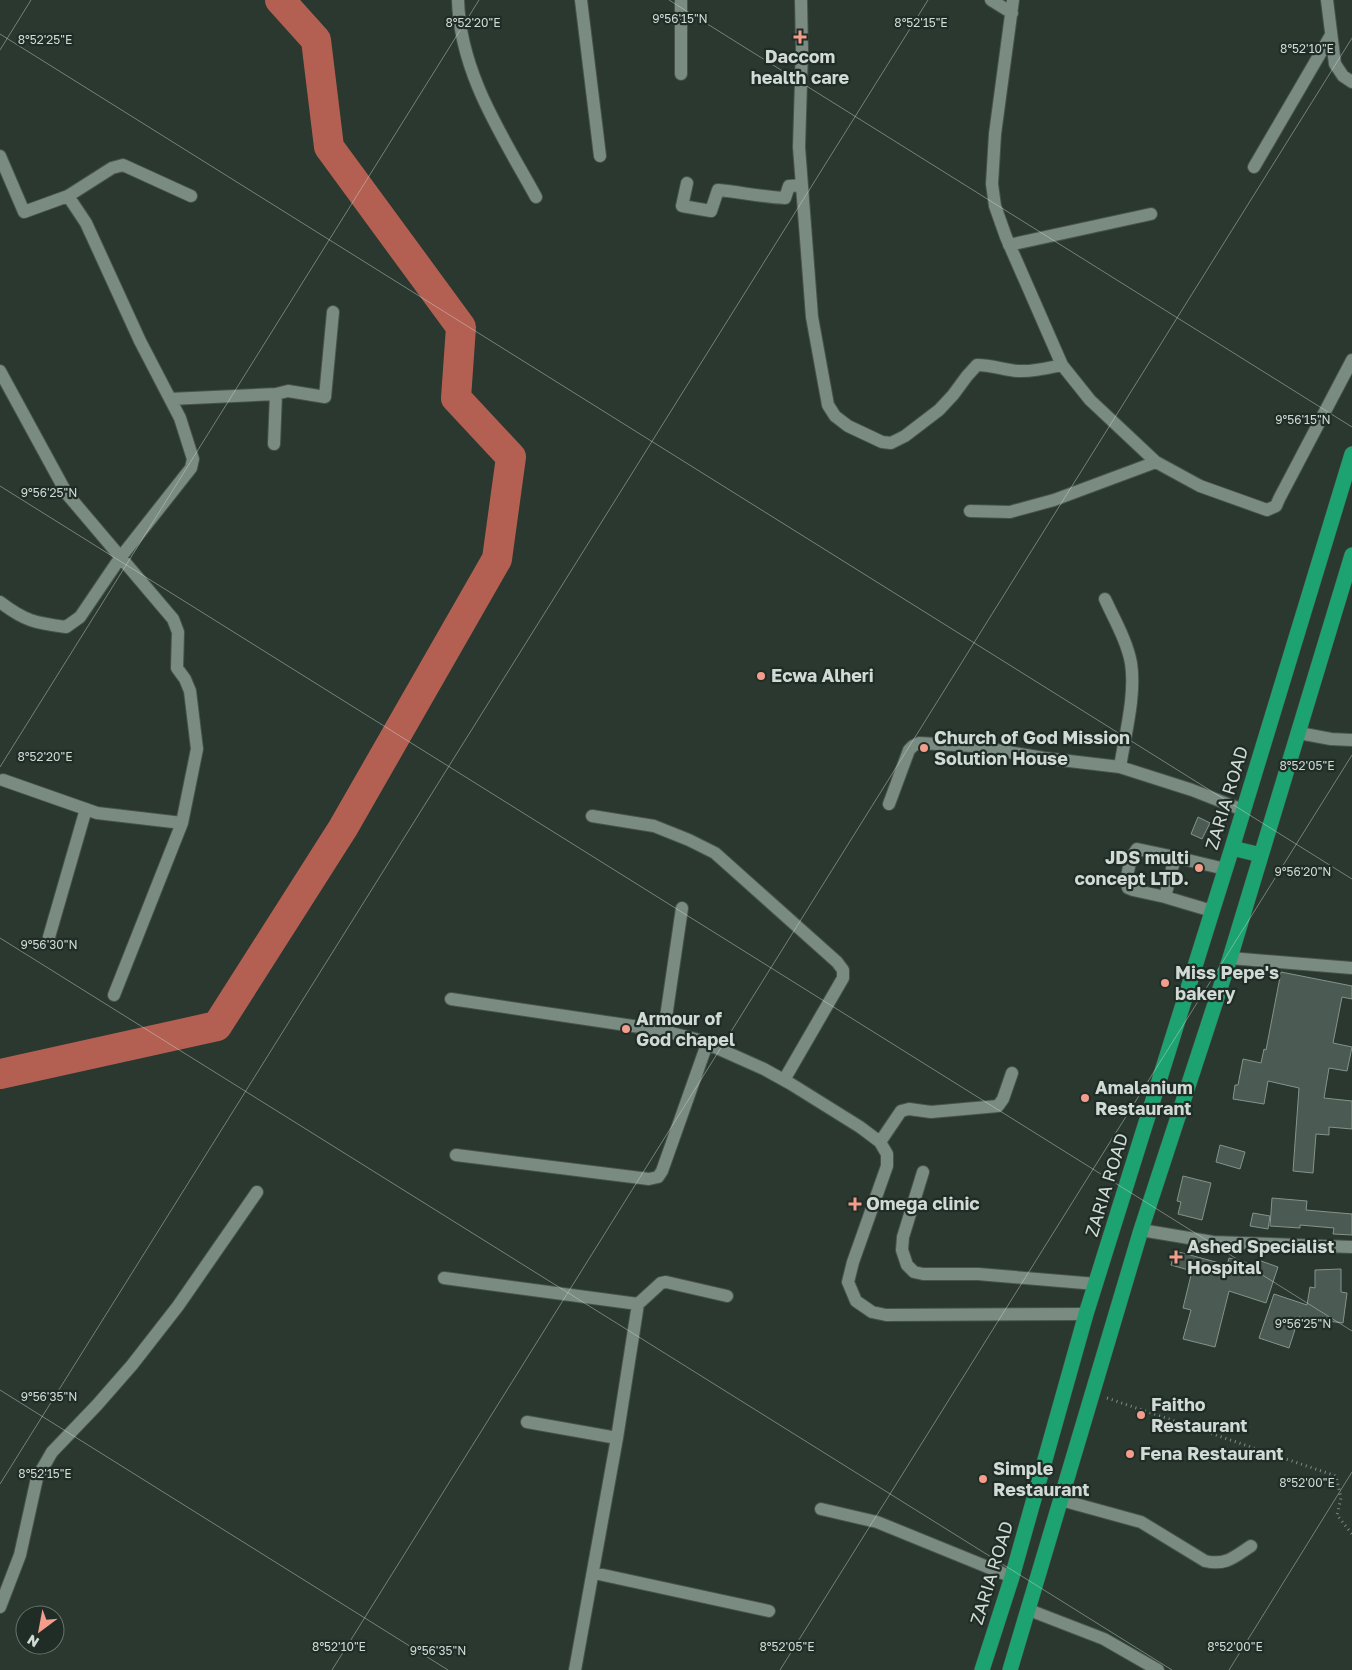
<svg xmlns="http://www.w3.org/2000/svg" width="1352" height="1670" viewBox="0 0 1352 1670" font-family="'Golos Text',sans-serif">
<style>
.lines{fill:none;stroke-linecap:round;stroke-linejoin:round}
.river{stroke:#b36052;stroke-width:30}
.building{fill:#4b5a52;stroke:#84948b}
.minor-casing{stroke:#47534d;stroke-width:14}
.highway-casing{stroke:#47534d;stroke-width:16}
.path{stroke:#7f8b84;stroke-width:3;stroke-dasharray:1 4;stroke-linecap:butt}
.minor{stroke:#7a8b82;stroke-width:12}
.highway{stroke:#1da371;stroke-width:15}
.ticks{fill:none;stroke:#d1dad5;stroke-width:1;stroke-opacity:0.45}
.poi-dot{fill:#f49d8d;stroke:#202d26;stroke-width:2}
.labels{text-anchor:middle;stroke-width:4.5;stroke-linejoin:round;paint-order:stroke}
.poi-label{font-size:18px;font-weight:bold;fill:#d1dad5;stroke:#202d26;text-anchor:start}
.street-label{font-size:18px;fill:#d1dad5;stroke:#202d26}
.ticks-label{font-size:12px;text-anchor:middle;fill:#d1dad5;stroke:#202d26;stroke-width:4.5;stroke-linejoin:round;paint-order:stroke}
</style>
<rect width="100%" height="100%" fill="#2a3830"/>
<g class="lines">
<path class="river" d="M0,1074L217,1026L343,828L497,559L511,457L456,398L461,327L329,147L316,40L280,0"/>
</g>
<path class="building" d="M1198,817L1210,823L1202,839L1191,834Z
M1281,972L1352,986V999L1342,997L1333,1043L1352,1047L1347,1071L1329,1068L1324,1098L1352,1101V1129L1329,1127V1135L1316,1134L1313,1173L1293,1171L1299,1088L1268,1081L1264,1104L1233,1099L1235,1085H1238L1243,1059L1261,1063L1264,1049L1266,1050Z
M1220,1145L1245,1152L1240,1169L1216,1162Z
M1183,1176L1211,1183L1202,1220L1178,1214L1181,1202L1177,1201Z
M1272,1198L1307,1201L1306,1210L1352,1214V1235L1333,1234L1334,1228L1300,1225V1228L1270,1226Z
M1253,1213L1270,1216L1268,1229L1250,1226Z
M1175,1251L1227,1265L1229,1258L1259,1266L1261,1261L1278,1267L1266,1303L1229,1291L1215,1347L1183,1339L1191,1310L1183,1308L1192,1271L1171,1265Z
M1341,1269V1292L1347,1293L1343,1323L1299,1317L1289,1348L1259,1338L1274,1294L1307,1305L1310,1287L1315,1288V1270Z"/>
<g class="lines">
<g class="minor-casing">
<path id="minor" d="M458,0C460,73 502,135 536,197
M581,0L600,156
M681,0V74
M801,0L802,49L799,147L812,317L828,405L835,416L848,426L882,442L891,443L905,436L939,410L953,395L967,376L977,365C992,365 1004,370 1018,371C1033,372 1048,368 1062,365
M991,0L1012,13
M1013,0L995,134L992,184L995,206L1006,237L1062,365L1090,400L1156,462L1200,486L1267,510L1276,506L1279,499L1352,360
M1327,0L1335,64L1343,76L1352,82
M0,156L24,212L68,196L112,168L123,165L191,196
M1254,167L1331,35
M687,183L682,206L711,211L718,190C740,192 762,197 785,198L789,186L802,185
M1009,245L1151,214
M0,371L67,494L173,619L178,632L177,668L185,679L190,691L197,749L182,823L114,995
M170,399L276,394L288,391L325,397L333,312
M274,444L276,394
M970,511L1010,512L1054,500L1156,462
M1105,599C1114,619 1127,641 1131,663C1136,695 1125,735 1120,767
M0,602C25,621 35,623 66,627L80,617L120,558L191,468L193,459L180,418L140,341L86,223L68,196
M1299,733L1331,739L1352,740
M3,780L97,813L182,823
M889,804L909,750L913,746L919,743L972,746L1044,758L1120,767L1192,790L1243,810
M592,816L654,826L689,840L715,853L837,962L843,970V978L784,1080
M1165,897L1133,890L1128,888C1125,877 1130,858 1137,849L1175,857
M1212,911L1165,897L1175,857L1225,869
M49,937L86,809
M1230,958L1352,968
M451,999L660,1030L699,1040L764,1069L791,1084L860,1127L880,1142L887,1154V1166L853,1262L848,1282L856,1301L872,1312L886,1315L1086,1314
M664,1031L682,908
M880,1142L901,1111L909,1109L931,1112L998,1106L1003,1099L1012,1073
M456,1155L649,1179L658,1177L662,1171L707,1044
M923,1172L903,1237L902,1250L907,1265L914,1272L923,1274H978L1096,1284
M1141,1230L1213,1242L1352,1247
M444,1278L638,1304L617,1438L575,1670
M638,1304L661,1283L666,1282L727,1296
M527,1422L617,1438
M1061,1500L1141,1522L1205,1561C1226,1566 1234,1557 1251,1546
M821,1509L877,1522L1012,1577
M594,1573L769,1611
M0,1607L20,1555L37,1478L52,1452L97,1405L132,1365L178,1306L257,1192
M1029,1610L1104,1639L1158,1670"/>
</g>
<g class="highway-casing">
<path id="highway" d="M1232,848L1261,855
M982,1670L1012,1577L1086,1314L1232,848L1352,454
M1010,1670L1141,1230L1230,958L1352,555"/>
</g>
<path class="path" d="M1107,1398L1336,1476L1341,1498L1337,1515L1352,1534"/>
<use href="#minor" class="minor"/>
<use href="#highway" class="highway"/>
</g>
<path class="ticks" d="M669,0L1352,427M0,34L1352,879M0,50L31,0M0,486L1352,1331M0,767L479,0M0,938L1172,1670M0,1390L448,1670M0,1484L928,0M332,1670L1352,38M780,1670L1352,755M1229,1670L1352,1472"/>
<g class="poi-dot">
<path d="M797.5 29.5h5v5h5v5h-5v5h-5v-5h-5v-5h5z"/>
<circle cx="761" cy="676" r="5"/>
<circle cx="924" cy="748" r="5"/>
<circle cx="1199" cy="868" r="5"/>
<circle cx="1165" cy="983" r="5"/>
<circle cx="626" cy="1029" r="5"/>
<circle cx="1085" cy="1098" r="5"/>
<path d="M852.5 1196.5h5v5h5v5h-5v5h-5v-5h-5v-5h5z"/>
<path d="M1173.5 1249.5h5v5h5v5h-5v5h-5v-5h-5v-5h5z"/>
<circle cx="1141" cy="1415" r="5"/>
<circle cx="1130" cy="1454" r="5"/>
<circle cx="983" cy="1479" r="5"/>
</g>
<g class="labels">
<g class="poi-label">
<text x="800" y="63" text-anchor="middle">Daccom<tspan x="800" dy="21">health care</tspan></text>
<text x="771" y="682">Ecwa Alheri</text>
<text x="934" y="744">Church of God Mission<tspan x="934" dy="21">Solution House</tspan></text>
<text x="1189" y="864" text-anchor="end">JDS multi<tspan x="1189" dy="21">concept LTD.</tspan></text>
<text x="1175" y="979">Miss Pepe's<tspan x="1175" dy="21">bakery</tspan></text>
<text x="636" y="1025">Armour of<tspan x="636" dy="21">God chapel</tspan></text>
<text x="1095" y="1094">Amalanium<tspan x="1095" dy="21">Restaurant</tspan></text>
<text x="866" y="1210">Omega clinic</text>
<text x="1187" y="1253">Ashed Specialist<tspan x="1187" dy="21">Hospital</tspan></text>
<text x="1151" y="1411">Faitho<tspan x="1151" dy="21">Restaurant</tspan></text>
<text x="1140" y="1460">Fena Restaurant</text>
<text x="993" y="1475">Simple<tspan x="993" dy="21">Restaurant</tspan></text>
</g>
<g class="street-label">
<text transform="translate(1227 798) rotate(-73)" y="6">ZARIA ROAD</text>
<text transform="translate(1107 1185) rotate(-73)" y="6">ZARIA ROAD</text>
<text transform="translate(992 1573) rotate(-73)" y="6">ZARIA ROAD</text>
</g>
</g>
<g class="ticks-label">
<text x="680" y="23">9°56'15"N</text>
<text x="473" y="27">8°52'20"E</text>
<text x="921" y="27">8°52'15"E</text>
<text x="45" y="44">8°52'25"E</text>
<text x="1307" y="53">8°52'10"E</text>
<text x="1303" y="424">9°56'15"N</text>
<text x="49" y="497">9°56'25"N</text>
<text x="45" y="761">8°52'20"E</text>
<text x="1307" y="770">8°52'05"E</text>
<text x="1303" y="876">9°56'20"N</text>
<text x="49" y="949">9°56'30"N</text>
<text x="1303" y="1328">9°56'25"N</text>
<text x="49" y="1401">9°56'35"N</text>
<text x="45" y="1478">8°52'15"E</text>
<text x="1307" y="1487">8°52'00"E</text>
<text x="339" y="1651">8°52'10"E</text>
<text x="787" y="1651">8°52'05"E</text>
<text x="1235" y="1651">8°52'00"E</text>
<text x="438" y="1655">9°56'35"N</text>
</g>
<g transform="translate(40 1630) rotate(212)"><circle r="24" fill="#202d26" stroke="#67726c"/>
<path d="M0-4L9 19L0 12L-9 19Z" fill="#f49d8d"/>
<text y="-8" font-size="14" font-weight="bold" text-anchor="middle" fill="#d1dad5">N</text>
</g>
</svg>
